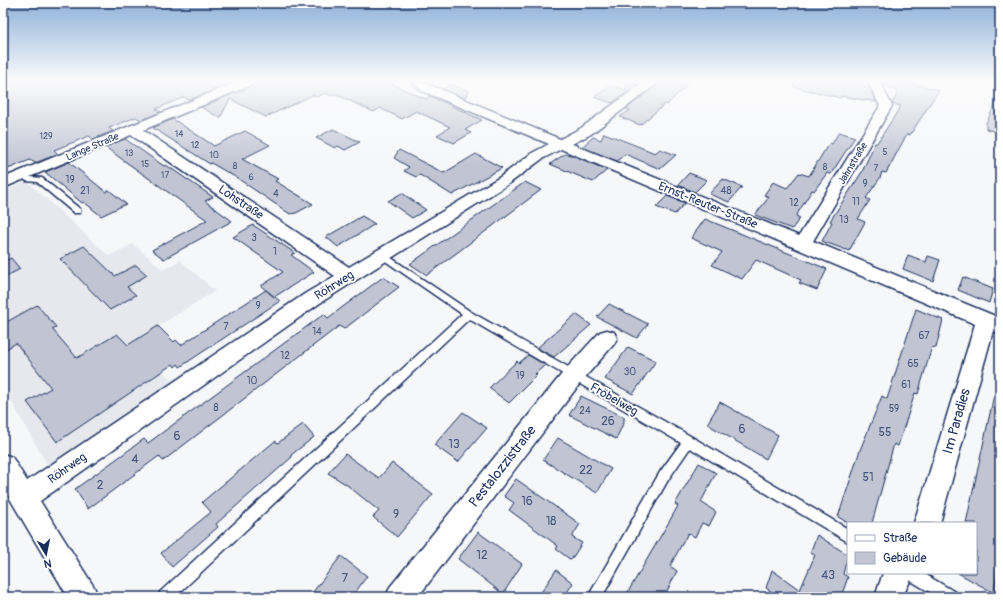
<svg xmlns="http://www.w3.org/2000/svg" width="1003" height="600" viewBox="0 0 1003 600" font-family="Pangolin,sans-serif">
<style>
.built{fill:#e6e8ee}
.building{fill:#c0c4d3;stroke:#1b2f5e}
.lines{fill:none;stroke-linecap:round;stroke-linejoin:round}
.lane-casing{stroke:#1b2f5e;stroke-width:3}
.street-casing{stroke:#1b2f5e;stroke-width:3}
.lane{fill:#fff;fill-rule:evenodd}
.street{fill:#fff;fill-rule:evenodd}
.labels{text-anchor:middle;stroke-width:3.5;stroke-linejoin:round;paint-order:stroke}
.far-number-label{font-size:9px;fill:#44547b}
.far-street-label{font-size:10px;fill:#1b2f5e;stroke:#fff}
.number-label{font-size:10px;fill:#44547b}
.street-label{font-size:12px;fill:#1b2f5e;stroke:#fff}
.near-number-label{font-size:12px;fill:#44547b}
.near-street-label{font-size:14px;fill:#1b2f5e;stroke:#fff}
</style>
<rect width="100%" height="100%" fill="#f6f7f9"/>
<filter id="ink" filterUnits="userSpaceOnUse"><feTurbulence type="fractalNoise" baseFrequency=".025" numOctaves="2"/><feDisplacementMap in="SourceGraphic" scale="8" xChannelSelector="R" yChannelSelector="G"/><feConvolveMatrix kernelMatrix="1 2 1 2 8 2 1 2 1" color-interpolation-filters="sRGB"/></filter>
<g filter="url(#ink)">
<path class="built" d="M27,181L109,256L133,244L163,270L180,260L215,291L134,341L174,383L49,468L9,397H3V191Z"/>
<path class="building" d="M10,82H234L189,100L184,97L156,109L161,112L141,120L136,117L109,128L113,131L93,139L89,136L54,150L58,154L35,163L30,160L3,171V84Z
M254,82H387L426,99L430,96L482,120L465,130L471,133L454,143L437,135L450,127L416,111L402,119L380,108L374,112L335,94L331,96L325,93L317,97L313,95L266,117L230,99L220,118L201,107L252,86Z
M628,82H642L612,103L594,97L612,85L626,90Z
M658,82H689L667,105L665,104L640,125L620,117L630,110L626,109L656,86Z
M794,82H861L872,94L876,102L841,96V98L794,87Z
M881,82H908L939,90L910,135L907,134L886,173L882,172L880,178L866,198L870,200L858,219L865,222L849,251L822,241L832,222L830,221L862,172L875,143H877L901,106L892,104L898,92L883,84Z
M451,84L468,91L465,98L443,89Z
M1000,94V133L986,129V123Z
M173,119L214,146L245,131L270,145L242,159L278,179L275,181L313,204L296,213L290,214L237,178L211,163L210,164L153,128Z
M333,129L360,142L345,150L338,146L335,148L316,138Z
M839,132L855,137L831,174L827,173L814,191L812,190L796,216L800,218L792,229L755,215L769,197L764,195L773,182L787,188L799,173L809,176L826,148L830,143L832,144Z
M604,133L655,153L660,149L676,155L660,169L625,154L617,161L582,147L593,137L601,140Z
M125,139L164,166L166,165L213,197L205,201L232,221L164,259L152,250L207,220L105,147Z
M399,150L444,173L476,154L502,168L452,195L420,175L416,177L404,171L409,167L394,158Z
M565,154L572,155L607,170L593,182L550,164Z
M69,162L106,192L109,190L126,204L101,216L84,202L82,203L45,172Z
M689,173L707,180L695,192L678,185Z
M723,179L742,187L729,202L709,194Z
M525,182L541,190L427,275L410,264Z
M402,193L426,210L412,218L388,201Z
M667,196L685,203L675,214L656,207Z
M362,216L375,224L338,247L326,237Z
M705,219L827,269L817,290L799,283L801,280L756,260L742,279L712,265L722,252L691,238Z
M253,225L295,253L291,255L314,272L274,297L261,286L283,272L233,237Z
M84,246L115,276L136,265L147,275L127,287L136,295L110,310L60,259Z
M908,255L926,262L928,256L940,260L933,281L903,269Z
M11,258L20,269L3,278V262Z
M383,277L399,287L344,329L339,326L163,461L159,456L88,509L75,489L144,439L148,443L324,314L328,318Z
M963,277L993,289L989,303L958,290Z
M266,290L280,301L180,367L178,364L175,367L173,364L57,442L27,402L51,388L16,343L3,351V324L37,305L56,327L52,329L77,358L117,334L128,345L158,326L174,342L176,340L181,345Z
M609,304L648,324L637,338L597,317Z
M916,309L943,320L936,348L932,347L918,394L915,393L898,446L894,444L872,523H848L838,517L846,493L860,450L882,396L887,399Z
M576,314L591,325L554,357L537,348Z
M628,347L656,361L633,394L605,379Z
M528,355L545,365L535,374L537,375L509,403L489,388L517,361L519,363Z
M994,395L1000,396V545L994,593L958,573H976V523H966Z
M581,396L624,417V422L616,439L569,415Z
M720,402L778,435L766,459L707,424Z
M463,412L487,428L458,462L434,445Z
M303,424L314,437L291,455L292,457L216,524L218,527L172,567L161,553L211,512L202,502L275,441L278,443Z
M558,438L611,469L597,493L543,460Z
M345,454L379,478L392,463L433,494L397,537L373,517L379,511L347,485L328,473Z
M699,463L716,473L701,502L716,512L709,526L702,523L695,537L688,533L670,566L677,571L664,597H625L670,520L678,506L675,504Z
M516,479L580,524L572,537L582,543L571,560L556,549L558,546L509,510L514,503L504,496Z
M478,532L522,564L503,594L458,559Z
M817,535L848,555L843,574L848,577L841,597H779L766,588L772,570L800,590L815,555L810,553Z
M341,556L367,576L352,597H309Z
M556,570L573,583L564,597H538Z"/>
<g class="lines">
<g class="lane-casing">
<path id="lane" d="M21,172H27L31,177L42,178L80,209V213H74L37,182L26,181L20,174Z
M384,253L471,312L692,437L848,529V542L690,448L668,480L602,597H588L660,472L681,443L469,319L175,597H158L160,592L462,314L381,258L380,256Z
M904,573H923L955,592L957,597H938L906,578Z"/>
</g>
<g class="street-casing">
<path id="street" d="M237,82H253L251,85L143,130L349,267L500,177L532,153L549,144L422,91L412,82H425L430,85L560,139L581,128L644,82H657L655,85L591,134L572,144L799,236L880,106L868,82H880L892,106L813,241L1000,318V334L993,331L940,523H914L975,324L561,149L542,159L510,183L320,303L40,501L94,587L98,597H68L3,487V454L12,457L27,481L306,293L335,276L131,135L3,188V178Z
M607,330L614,332L617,338L614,344L581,382L418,597H386L390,587L565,370L600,332Z
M883,573H914C910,582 906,588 903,597H875Z"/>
</g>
<use href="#lane" class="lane"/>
<use href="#street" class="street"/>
</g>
</g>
<linearGradient id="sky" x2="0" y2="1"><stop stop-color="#8fb2d8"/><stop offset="0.49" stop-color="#fbfbfc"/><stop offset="1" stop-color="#fbfbfc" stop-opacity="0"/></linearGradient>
<rect width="1003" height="166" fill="url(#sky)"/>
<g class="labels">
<g class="far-number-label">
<text x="179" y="137">14</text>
<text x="46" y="139">129</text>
<text x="195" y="148">12</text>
<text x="885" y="155">5</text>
<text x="129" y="156">13</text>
<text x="214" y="158">10</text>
<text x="145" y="167">15</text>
<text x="235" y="169">8</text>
<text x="825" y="170">8</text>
<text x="876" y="171">7</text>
<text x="165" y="178">17</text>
<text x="251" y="180">6</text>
</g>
<g class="far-street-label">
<text transform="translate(92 146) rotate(-23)" y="4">Lange Straße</text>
<text transform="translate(852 163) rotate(-59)" y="4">Jahnstraße</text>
</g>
<g class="number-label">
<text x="70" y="183">19</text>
<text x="865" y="187">9</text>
<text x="85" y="194">21</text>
<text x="726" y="194">48</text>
<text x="276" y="197">4</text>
<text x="856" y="205">11</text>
<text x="794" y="206">12</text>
<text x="844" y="223">13</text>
<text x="254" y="241">3</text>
<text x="275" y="255">1</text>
<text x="258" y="309">9</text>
<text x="226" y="330">7</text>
<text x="317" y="335">14</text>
<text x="924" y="339">67</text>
<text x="285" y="359">12</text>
<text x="913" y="367">65</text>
<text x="630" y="375">30</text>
<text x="520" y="379">19</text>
<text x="252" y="384">10</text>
<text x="906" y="388">61</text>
<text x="216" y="411">8</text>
<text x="894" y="412">59</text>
<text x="585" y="414">24</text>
</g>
<g class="street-label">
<text transform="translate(241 202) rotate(34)" y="4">Lohstraße</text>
<text transform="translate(708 205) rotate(22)" y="4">Ernst-Reuter-Straße</text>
<text transform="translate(334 285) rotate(-32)" y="4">Röhrweg</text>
<text transform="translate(614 399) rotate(30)" y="4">Fröbelweg</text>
<text transform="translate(67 468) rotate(-35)" y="4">Röhrweg</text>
</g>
<g class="near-number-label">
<text x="608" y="425">26</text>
<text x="742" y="433">6</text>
<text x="885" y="436">55</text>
<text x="177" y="440">6</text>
<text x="454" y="448">13</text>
<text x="135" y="463">4</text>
<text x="586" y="474">22</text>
<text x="868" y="481">51</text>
<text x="100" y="489">2</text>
<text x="527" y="505">16</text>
<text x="396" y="518">9</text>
<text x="551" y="525">18</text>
<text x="482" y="559">12</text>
<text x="828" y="579">43</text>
<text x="345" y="582">7</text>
</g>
<g class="near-street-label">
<text transform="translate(956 421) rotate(-74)" y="5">Im Paradies</text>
<text transform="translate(502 466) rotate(-52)" y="5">Pestalozzistraße</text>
</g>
</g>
<rect width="1003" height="600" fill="none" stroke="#fff" stroke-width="16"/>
<rect x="8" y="8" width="987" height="584" fill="none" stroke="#1b2f5e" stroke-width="1.5" filter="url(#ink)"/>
<rect x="847" y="522" width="130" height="52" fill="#ffffff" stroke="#a4acbf"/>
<rect x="855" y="535" width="20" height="6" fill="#ffffff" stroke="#a4acbf"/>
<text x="883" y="542" font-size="12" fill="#1b2f5e">Straße</text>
<rect x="855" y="552" width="20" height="12" fill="#c0c4d3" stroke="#a4acbf"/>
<text x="883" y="562" font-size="12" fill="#1b2f5e">Gebäude</text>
<g transform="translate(46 554) rotate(170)" stroke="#ffffff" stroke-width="3" paint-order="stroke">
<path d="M0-3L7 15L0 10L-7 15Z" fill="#1b2f5e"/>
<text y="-6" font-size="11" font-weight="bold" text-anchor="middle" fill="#1b2f5e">N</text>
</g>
</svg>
